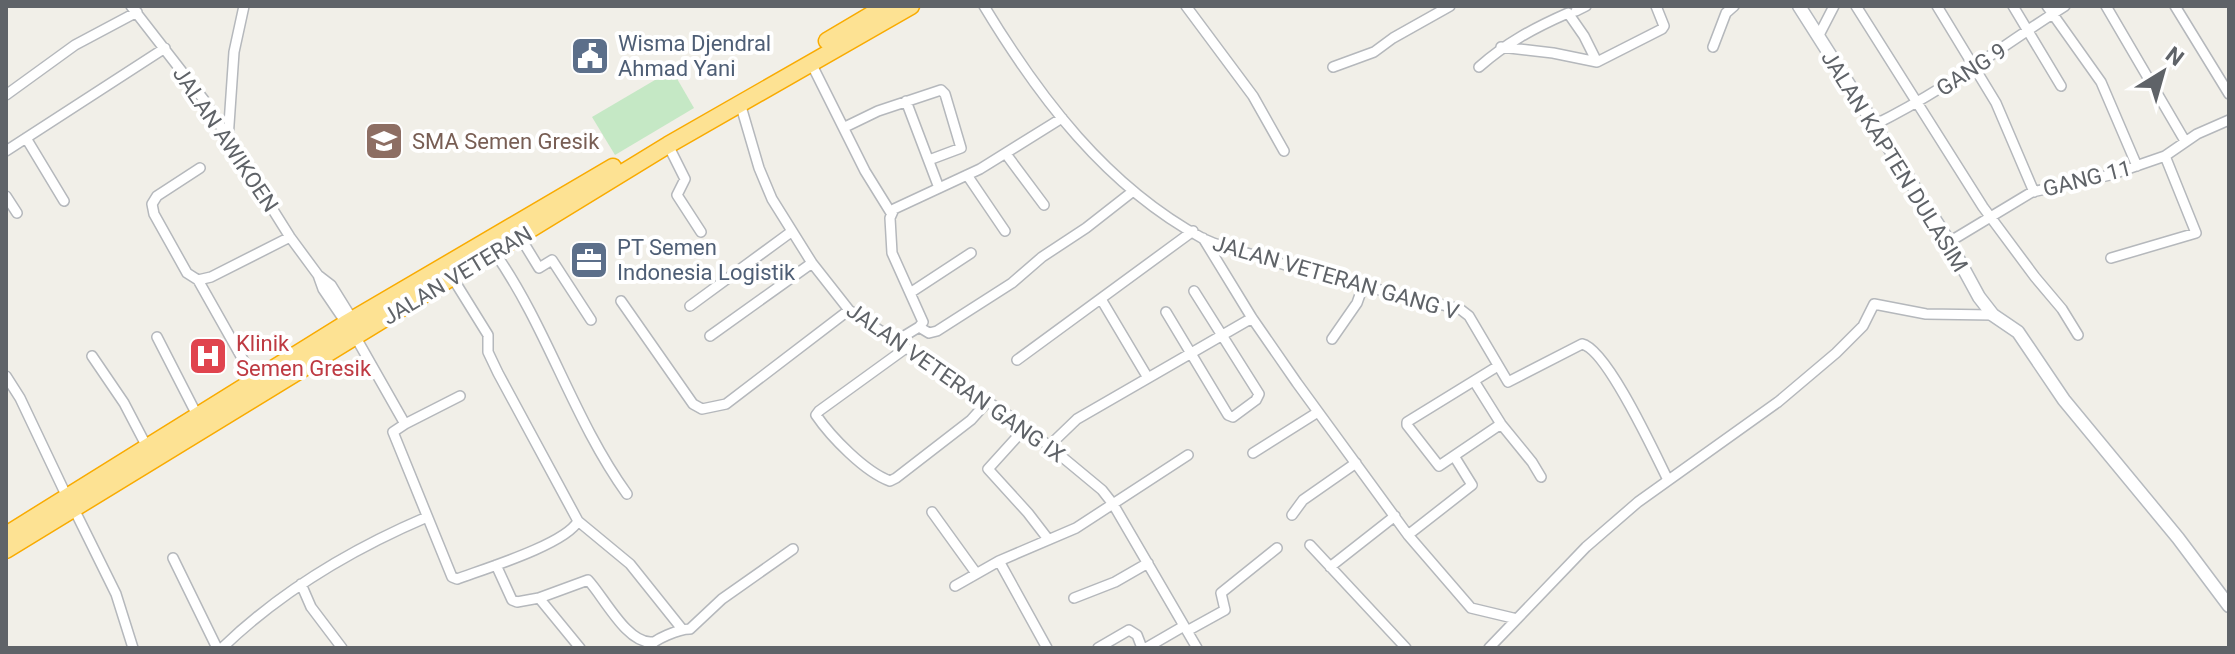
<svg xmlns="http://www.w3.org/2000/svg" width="2235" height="654" viewBox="0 0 2235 654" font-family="Roboto,sans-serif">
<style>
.green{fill:#c5e8c5}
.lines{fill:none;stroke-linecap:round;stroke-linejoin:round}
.street-casing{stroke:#b5b8bc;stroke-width:12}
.secondary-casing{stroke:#b6babf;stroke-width:15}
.highway-casing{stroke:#f9ab00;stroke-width:19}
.street{stroke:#fff;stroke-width:9}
.secondary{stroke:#fff;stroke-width:12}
.highway{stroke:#fde293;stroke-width:16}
.labels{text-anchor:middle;stroke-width:8;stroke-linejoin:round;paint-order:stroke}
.service-label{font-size:22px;fill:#4e5e75;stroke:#fff;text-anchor:start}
.street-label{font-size:22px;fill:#5f6368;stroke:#fff}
.education-label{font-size:22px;fill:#785e54;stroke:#fff;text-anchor:start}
.health-label{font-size:22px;fill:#be3a42;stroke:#fff;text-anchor:start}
</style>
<rect width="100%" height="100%" fill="#f1efe8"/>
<path class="green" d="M672,70L694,108L615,155L592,117Z"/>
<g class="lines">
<g class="street-casing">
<path id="street" d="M131,6L204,100L290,237L318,275L323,289L355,336L405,424L393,432L452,577L457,579C484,569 566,544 578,521L498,373L488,352V335L452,277
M984,6C1039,97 1106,186 1202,238C1219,247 1241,251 1260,257C1325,278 1393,293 1460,309L1469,316L1508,382L1582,344C1607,349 1655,454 1668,480
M1186,6L1253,96L1284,151
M1856,6L1983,207L2035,277L2062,309L2078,335
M1937,6L1996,103L2034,192
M2013,6L2061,86
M2047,6L2101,82L2137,166
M2106,6L2185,141
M2175,6L2229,94
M1576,11L1586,6
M1818,37L1834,6
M1501,47L1553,53L1597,62L1662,29L1664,26L1656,6
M1713,47L1726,13L1734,6
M811,63L865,171L891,213
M1333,67L1374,52L1393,38L1450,6
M1479,67C1506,43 1534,28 1568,13L1584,36L1597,62
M6,95L75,45L137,12
M906,101L939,188
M740,103L759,168L772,199L812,263L849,310L1026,427L1102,490L1113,504L1197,648
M1874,125C1945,90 1999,48 2065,6
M845,127L878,111L941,90L945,94L961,148L929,160
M26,138L64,201
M228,139L234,52L244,6
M668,145L685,179L677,195L701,232
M6,151L165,48
M1006,154L1044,205
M200,168L157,196L152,204L154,214L187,273L198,280L211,277L290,237
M967,175L1005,231
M6,196L17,213
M520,237L539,268L552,260L591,320
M1203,238L1252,318L1297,383L1408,535L1471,608L1517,619
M1949,242L2032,192L2110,175L2165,156L2197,134L2229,120
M495,253C548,329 573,419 627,494
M2111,258L2196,233L2165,156
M318,275L331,285L354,322
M198,280L255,381
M910,293L971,253
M1101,299L1148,378
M621,301L693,404L702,409L726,404L849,310
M690,306L791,232
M1166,312L1228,415L1233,417L1256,400L1259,394L1194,291
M919,327L929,333L937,331L1012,283L1042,257L1086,228L1132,192
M710,336L812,263
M157,337L198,417
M1332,339L1357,303L1363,286
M896,341L919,327L923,322L892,253L890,218L894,209L980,169L1062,118
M906,348L819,411L816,415C831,437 865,472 890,481L896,478L971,420L988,401
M92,356L124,403L147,447
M1017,360L1193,231
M1498,366L1407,422V425L1439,466L1501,424
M6,376L20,398L67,497
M1474,381L1501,424L1532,462L1541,477
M405,424L460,396
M1026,427L988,469L1028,513L1048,539
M1050,445L1077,419L1252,318
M1253,453L1318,412
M74,509L116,594L133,648
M932,512L976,573
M1292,515L1303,500L1356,463
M578,521L630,564L682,629
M1408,535L1472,485L1454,456
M1310,545L1406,648
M173,558L217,648
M496,565L512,600L517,602L539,598L580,648
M1330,567L1395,516
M301,584L311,607L342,648
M955,586L999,561
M539,598L588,580C604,597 627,644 652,642
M1074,598L1115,582L1148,563
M1187,631L1225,610L1221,593L1277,548
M222,648C281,591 352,549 427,517
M648,648C654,639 679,629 690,629L722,599L793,549
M1047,648L999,561L1076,528L1188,455
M1098,648L1129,630L1137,635L1142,648
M1146,648L1184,626
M1489,648L1586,547L1638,502L1778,402L1836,353L1863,326L1874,304L1926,314L1993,315"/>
</g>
<g class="secondary-casing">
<path id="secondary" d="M1799,6L1949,242L1979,297L1993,315L2018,332L2064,400L2178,538L2229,606"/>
</g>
<g class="highway-casing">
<path id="highway" d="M827,41L886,6
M6,535L345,324L613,167
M6,550L668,145L911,6"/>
</g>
<use href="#street" class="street"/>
<use href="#secondary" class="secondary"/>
<use href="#highway" class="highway"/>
</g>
<defs>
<g id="civic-square" transform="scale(2)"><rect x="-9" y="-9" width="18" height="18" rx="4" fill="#5c6f8a" stroke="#fff"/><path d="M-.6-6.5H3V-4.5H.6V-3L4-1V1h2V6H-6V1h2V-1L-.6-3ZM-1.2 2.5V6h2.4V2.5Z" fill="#fff"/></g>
<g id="school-square" transform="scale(2)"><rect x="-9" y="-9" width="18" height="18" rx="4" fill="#8d6e63" stroke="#fff"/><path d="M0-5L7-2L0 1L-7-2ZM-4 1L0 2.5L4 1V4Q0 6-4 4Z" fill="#fff"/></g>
<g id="office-square" transform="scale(2)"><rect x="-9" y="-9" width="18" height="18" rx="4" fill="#5c6f8a" stroke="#fff"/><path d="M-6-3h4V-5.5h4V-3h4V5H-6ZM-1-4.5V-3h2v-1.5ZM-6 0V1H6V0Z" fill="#fff"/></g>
<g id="hospital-square" transform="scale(2)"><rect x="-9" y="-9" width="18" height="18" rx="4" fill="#e0444e" stroke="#fff"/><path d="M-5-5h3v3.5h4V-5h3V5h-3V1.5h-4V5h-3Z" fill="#fff"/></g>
</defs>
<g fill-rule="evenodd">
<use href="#civic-square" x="590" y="56"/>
<use href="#school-square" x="384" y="141"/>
<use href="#office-square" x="589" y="260"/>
<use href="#hospital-square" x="208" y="356"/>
</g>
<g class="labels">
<g class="service-label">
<text x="618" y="51">Wisma Djendral<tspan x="618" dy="25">Ahmad Yani</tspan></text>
<text x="617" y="255">PT Semen<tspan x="617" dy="25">Indonesia Logistik</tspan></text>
</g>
<g class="street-label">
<text transform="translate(1971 69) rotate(-33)" y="8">GANG 9</text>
<text transform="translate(226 139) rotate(56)" y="8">JALAN AWIKOEN</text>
<text transform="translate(1895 161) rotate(58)" y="8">JALAN KAPTEN DULASIM</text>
<text transform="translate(2087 178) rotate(-14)" y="8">GANG 11</text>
<text transform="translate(457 275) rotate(-31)" y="8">JALAN VETERAN</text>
<text transform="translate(1336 277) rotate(16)" y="8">JALAN VETERAN GANG V</text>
<text transform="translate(956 382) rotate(35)" y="8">JALAN VETERAN GANG IX</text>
</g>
<g class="education-label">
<text x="412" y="149">SMA Semen Gresik</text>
</g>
<g class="health-label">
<text x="236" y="351">Klinik<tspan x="236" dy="25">Semen Gresik</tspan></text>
</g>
</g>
<rect width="2235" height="654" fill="none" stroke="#5f6368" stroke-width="16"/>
<g transform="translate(2163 72) rotate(37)" stroke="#ffffff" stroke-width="6" paint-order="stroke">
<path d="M0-6L14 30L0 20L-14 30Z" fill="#5f6368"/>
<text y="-12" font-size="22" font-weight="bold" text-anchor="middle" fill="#5f6368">N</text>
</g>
</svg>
